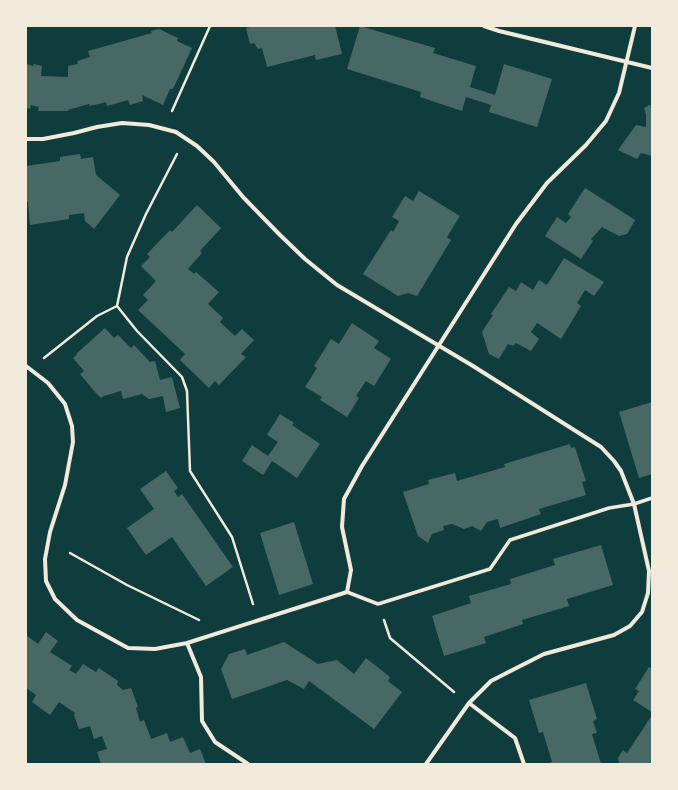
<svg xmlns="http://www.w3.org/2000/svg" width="678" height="790" viewBox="0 0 678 790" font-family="Signika,sans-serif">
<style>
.building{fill:#486865}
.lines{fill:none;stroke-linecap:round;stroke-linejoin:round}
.path{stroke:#f1e9da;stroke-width:2.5}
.pedestrian{stroke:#f1e9da;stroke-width:3.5}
.minor{stroke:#f1e9da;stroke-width:4}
</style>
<rect width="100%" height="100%" fill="#0f3d3e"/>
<path class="building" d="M254,26H335L342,54L316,60L315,55L267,67L262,48L258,49L254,43L250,44L246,28Z
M360,26L435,48L433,53L476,66L470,87L495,95L504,64L552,79L537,127L489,112L491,105L466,97L462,111L420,97L421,92L347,69Z
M159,29L178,38L177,41L192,48L173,89H170L163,105L142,95L143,101L130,105L128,100L107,106L106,102L90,106L89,104L68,110V111H38L39,107L31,105L30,109L26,108V64L33,66L34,64L42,66L41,76L68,77V66L78,64L77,61L90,57L88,51L152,33L151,31Z
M649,105L652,106V156L641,153L637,159L618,150L636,125L646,127V115L644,108Z
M80,154L81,159L93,157L96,175L120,195L94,229L85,221L84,213L69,215V219L30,225L28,202L26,201V166L60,161V157Z
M585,188L635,220L627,234L619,236L602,227L591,239L593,241L581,259L545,236L557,217L566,223L571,217L568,214Z
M419,191L460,216L447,237L451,240L417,296L408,293L398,296L363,274L391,230L393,232L399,221L392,217L405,196L413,201Z
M197,205L221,228L200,251L202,253L188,269L194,274L196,272L219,292L208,304L223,318L220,322L235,336L242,329L254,340L241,354L246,357L219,385L215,381L209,388L180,360L185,354L138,310L148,300L143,295L156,281L141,266L150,257L147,254L170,230L172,232Z
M564,258L604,282L594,296L585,290L577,303L581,306L561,339L537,323L531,332L539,339L531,351L516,343L513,346L508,344L499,359L489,354L482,332L493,315L491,314L509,287L516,291L521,282L533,290L539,280L547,285Z
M352,323L379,341L374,348L391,359L374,386L366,381L356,396L359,398L347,417L320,400L322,397L305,387L317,368L314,366L331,339L339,344Z
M105,328L114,338L118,335L131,348L134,345L150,362L155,361L160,380L172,377L180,408L166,412L163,396L149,399L142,394L123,399L121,391L104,396L101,398L95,392L80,374L84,371L73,358L77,355L76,354Z
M652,402V474L639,478L619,412Z
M280,414L294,423L292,425L320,444L297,478L272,461L263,475L242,461L252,445L268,456L278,442L267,435Z
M570,444L571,448L575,447L586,481L582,482L586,495L539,509L541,514L500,528L498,519L487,522L481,531L472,526L464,529L452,524L443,526L444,530L432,534L428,543L418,536L403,492L429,484L428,480L455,473L457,481L505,467L504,464Z
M166,471L178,488L174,491L178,497L182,494L233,567L206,586L172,537L146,555L127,528L154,509L140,489Z
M294,522L313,584L279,595L260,533Z
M601,545L613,585L567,599L569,606L522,620L523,624L484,637L486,643L444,656L432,616L471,603L469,596L511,584L510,579L555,565L553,559Z
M46,632L58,641L50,652L72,666L69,670L76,674L83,664L96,672L99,668L118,681L117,685L123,690L131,688L138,707L136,708L140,722L144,720L151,739L167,733L170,742L183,737L190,753L200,749L206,764H101L97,752L107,749L102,736L94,739L90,726L79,729L74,715L75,713L59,702L50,715L32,702L36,695L26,688V635L38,644Z
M284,642L318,664L337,660L354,674L366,658L390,677L388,681L402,692L374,729L309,681L304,689L287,680L232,699L221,669L229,654L245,649L247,655Z
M649,667L652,669V712L633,700L639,691L635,689Z
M586,683L597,719L593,721L597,733L592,734L601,764H546L552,762L543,732L539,733L529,700Z
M652,715V764H619L618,758L623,750L627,753Z"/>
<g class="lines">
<path class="path" d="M172,111L210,26
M117,306L137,331L182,377L187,391L190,471L232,537L253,604
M117,306L127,257L146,214L177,154
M44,358L97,316L117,306
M70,553L127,585L199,620
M384,620L390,638L454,692"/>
<path class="pedestrian" d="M347,592L378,604L490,569L510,540L609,508L634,504L652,498"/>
<path class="minor" d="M484,26L499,31L652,68
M26,139H43L74,133L97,127L122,123L149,125L176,132L197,146L214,162L243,197L280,235L305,259L337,285L473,366L601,447L614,461L621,471L634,504L649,571L648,593L642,612L630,626L614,635L544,654L491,681L469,703L426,764
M26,366L48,383L65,404L72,426L73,442L65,485L50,532L45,559L46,581L55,599L77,620L128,648L155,649L187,643L347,592L351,570L342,527L344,499L362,466L516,224L547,183L586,145L606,121L619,93L635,26
M187,643L201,677L202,721L215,742L248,764
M469,703L515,738L524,764"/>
</g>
<rect width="678" height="790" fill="none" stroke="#f1e9da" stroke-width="54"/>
</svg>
